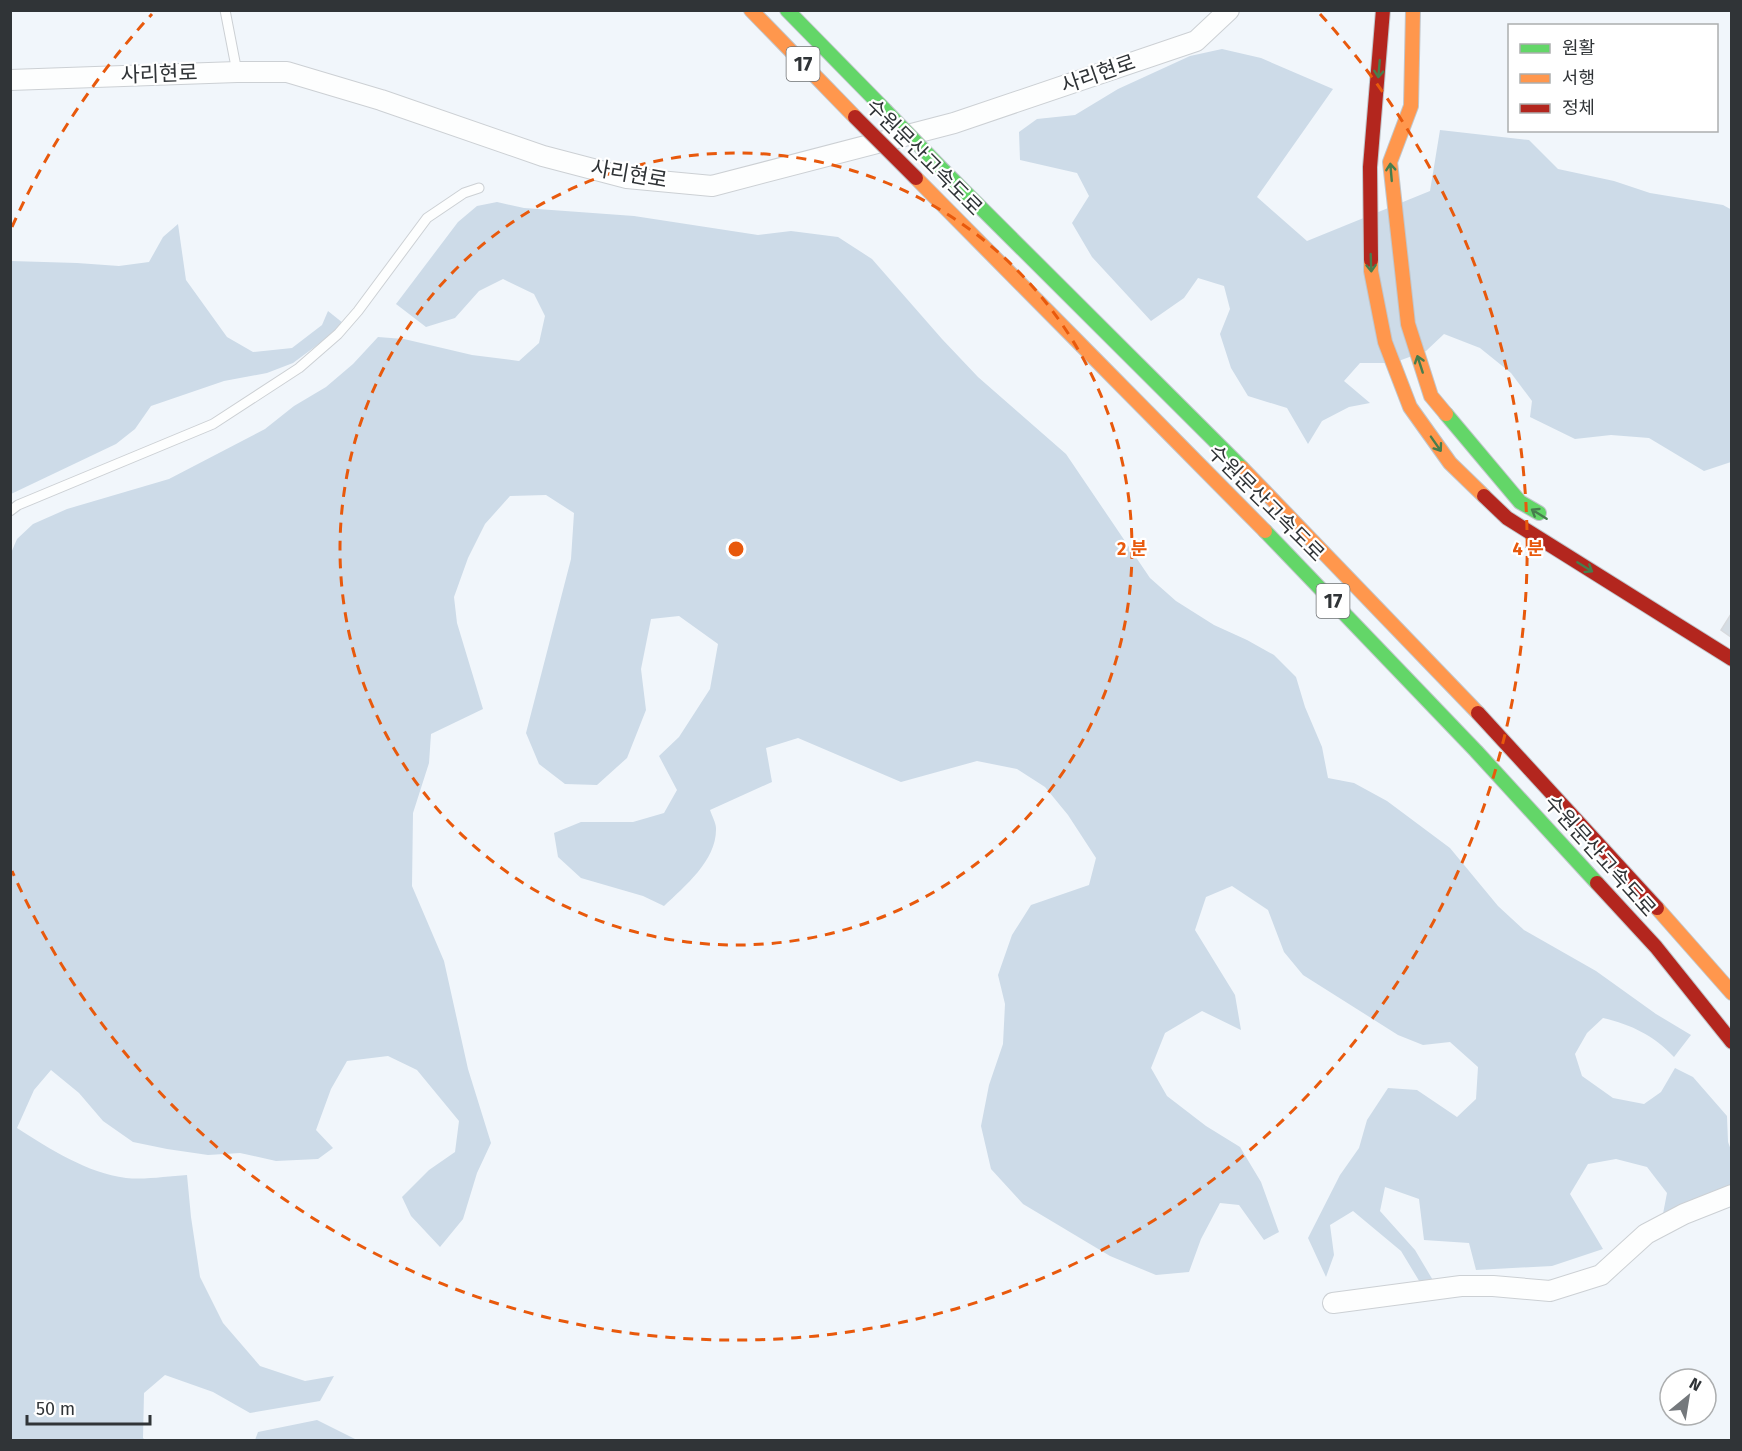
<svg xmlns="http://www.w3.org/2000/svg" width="1742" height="1451" viewBox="0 0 1742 1451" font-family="'Fira Sans','Noto Sans KR',sans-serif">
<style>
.green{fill:#cddbe8}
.building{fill:#d5dde4;stroke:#d6d9dd;stroke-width:1.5}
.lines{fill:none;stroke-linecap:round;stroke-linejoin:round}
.lane-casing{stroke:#ccd0d4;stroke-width:11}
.street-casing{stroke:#ccd0d4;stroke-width:22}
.fast-casing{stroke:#c1c6cb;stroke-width:16}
.slow-casing{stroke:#c1c6cb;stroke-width:16}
.jam-casing{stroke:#c1c6cb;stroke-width:16}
.lane{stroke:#fdfefe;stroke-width:9}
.street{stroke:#fdfefe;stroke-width:20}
.fast{stroke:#63d668;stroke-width:14}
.slow{stroke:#ff974d;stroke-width:14}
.jam{stroke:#b3261e;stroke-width:14}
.fast-bridge-casing{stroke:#c1c6cb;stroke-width:16;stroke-linecap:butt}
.jam-bridge-casing{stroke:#c1c6cb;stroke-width:16;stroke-linecap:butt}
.fast-bridge{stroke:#63d668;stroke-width:14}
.jam-bridge{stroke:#b3261e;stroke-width:14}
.oneway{stroke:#477d4d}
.ring{fill:none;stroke:#e8590c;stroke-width:3;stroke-dasharray:10 8}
.labels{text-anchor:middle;stroke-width:4.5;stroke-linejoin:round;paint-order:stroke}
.shield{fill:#fff;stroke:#6e7173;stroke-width:1.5}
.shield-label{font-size:20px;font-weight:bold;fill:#303437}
.street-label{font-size:21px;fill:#303437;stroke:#fff}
.centre{fill:#e8590c;stroke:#fff;stroke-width:3}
.ring-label{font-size:18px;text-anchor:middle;font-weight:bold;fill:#e8590c;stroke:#fff;stroke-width:4.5;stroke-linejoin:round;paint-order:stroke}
</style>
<rect width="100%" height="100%" fill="#f1f6fb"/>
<path class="green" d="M1222,49L1261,58L1333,89L1257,197L1307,241L1430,191L1440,130L1529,140L1558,169L1614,181L1650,193L1723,205L1732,210L1731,462L1704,471L1649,438L1611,435L1575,439L1530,417L1532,401L1511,373L1480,348L1444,334L1426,351L1393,363H1360L1344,381L1370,403L1349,407L1322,421L1308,444L1287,408L1248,396L1231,368L1220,334L1230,309L1224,286L1198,278L1184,298L1151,321L1092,257L1072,223L1089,196L1077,173L1020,160L1019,132L1037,119L1075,115L1118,89L1190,56Z
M497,202L524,208L634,216L758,235L791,231L838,237L872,259L942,339L978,377L1066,454L1150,578L1176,601L1214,625L1247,640L1274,655L1296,677L1305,707L1322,747L1328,778L1354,783L1387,801L1450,848L1498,906L1524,930L1596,971L1656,1014L1691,1035L1674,1057C1653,1035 1632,1025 1603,1018L1587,1033L1575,1054L1582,1076L1613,1098L1644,1104L1661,1092L1675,1068L1693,1077L1727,1116L1728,1142L1731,1150V1188L1662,1219L1667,1193L1647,1167L1616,1159L1588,1164L1570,1194L1603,1249L1552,1266L1476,1270L1469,1243L1424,1240L1419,1199L1385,1187L1380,1211L1415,1250L1434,1282L1421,1284L1401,1251L1353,1211L1330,1225L1334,1255L1326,1277L1308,1238L1340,1175L1359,1148L1367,1120L1388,1088L1417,1090L1457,1117L1476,1099L1478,1067L1450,1042L1423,1045L1398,1035L1303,975L1284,952L1268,910L1232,886L1206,897L1195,930L1235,995L1241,1030L1202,1011L1165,1033L1151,1068L1167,1096L1206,1126L1240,1147L1261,1182L1279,1232L1264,1240L1239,1205L1220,1203L1201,1239L1189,1272L1156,1275L1110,1256L1023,1204L991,1169L981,1126L989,1085L1003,1044L1005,1004L998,975L1012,935L1031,905L1089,885L1096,858L1068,815L1045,787L1017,769L977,761L901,782L798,738L766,748L772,782L710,810C712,816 716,823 716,828C717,860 685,886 664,906L643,896L581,878L558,857L554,833L581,822H633L664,813L677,790L659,756L679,737L710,689L718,644L679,616L651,619L641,669L646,710L627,758L597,785L565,784L539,764L526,733L571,559L574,513L546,495L510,496L485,524L468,558L454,597L457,623L483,709L431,734L429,763L413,813L412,886L444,961L468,1069L491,1143L477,1173L463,1219L440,1247L411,1216L402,1197L429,1170L455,1152L459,1121L417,1070L388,1056L347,1061L331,1089L316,1130L333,1148L318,1159L276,1161L240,1153L208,1155L167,1149L133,1142L103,1121L79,1093L51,1070L34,1090L17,1128C50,1149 87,1173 126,1178C146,1180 168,1176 187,1175L191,1217L200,1277L223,1323L260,1366L305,1381L334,1376L320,1401L250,1413L213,1392L165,1375L144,1393L143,1438L145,1440H11V553L17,539L33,524L67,509L169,479L265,429L294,406L326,387L353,364L378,337L404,339L472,355L519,361L539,343L545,316L534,294L503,279L479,291L455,318L426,327L396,304L458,222L477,206Z
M178,224L186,280L227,337L253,352L292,348L322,325L328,311L343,323L320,343L293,363L267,373L224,381L151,406L135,429L116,444L11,494V261L77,263L119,266L149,262L163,237Z
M317,1420L357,1440H255L258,1432Z"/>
<path class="building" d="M1731,614V637L1721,630Z"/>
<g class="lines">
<g class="lane-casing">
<path id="lane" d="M225,10L237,72
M10,511L18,505L213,424L299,368L338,334L358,311L427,218L464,193L479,188"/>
</g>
<g class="street-casing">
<path id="street" d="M10,80L237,72H287L381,100L543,156L627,178L712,186L954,123L1196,41L1229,10
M1333,1303L1461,1286H1493L1550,1291L1601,1275L1646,1234L1684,1214L1732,1195"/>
</g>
<g class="fast-casing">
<path id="fast" d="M787,10L885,110
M944,171L1242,468
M1446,414L1520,502L1539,513
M1265,531L1476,751L1597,883"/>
</g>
<g class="slow-casing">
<path id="slow" d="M751,10L855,117
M1413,10L1411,106L1390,162L1408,324L1431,396L1446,414
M916,178L1265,531
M1371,260V271L1385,342L1410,407L1450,463L1484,496
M1242,468L1478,713
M1657,908L1732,993"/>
</g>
<g class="jam-casing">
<path id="jam" d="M1371,260L1370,167L1383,10
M1484,496L1507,518L1732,659
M1478,713L1657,908
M1597,883L1656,947L1732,1042"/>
</g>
<use href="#lane" class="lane"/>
<use href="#street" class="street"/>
<use href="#fast" class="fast"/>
<use href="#slow" class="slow"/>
<use href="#jam" class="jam"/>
<g class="fast-bridge-casing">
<path id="fast-bridge" d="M885,110L944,171"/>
</g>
<g class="jam-bridge-casing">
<path id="jam-bridge" d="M855,117L916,178"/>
</g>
<use href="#fast-bridge" class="fast-bridge"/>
<use href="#jam-bridge" class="jam-bridge"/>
</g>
<defs><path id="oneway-shaft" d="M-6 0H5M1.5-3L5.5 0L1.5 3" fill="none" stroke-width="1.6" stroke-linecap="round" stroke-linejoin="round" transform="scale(1.5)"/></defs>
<g class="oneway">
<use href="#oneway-shaft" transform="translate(1379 69) rotate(95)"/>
<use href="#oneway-shaft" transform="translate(1391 172) rotate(-95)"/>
<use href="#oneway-shaft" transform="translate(1371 263) rotate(88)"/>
<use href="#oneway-shaft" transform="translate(1420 364) rotate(-108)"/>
<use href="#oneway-shaft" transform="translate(1436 444) rotate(55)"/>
<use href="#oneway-shaft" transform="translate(1539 514) rotate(-148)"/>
<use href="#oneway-shaft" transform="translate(1585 567) rotate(32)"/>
</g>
<g class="ring">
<circle cx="736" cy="549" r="396"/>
<path d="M12 227A792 792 0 0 1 152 14M1320 14A792 792 0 1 1 12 871"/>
</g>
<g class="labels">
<g class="shield">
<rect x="786.5" y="47" width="33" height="34" rx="4.5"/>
<rect x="1316.5" y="584" width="33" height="34" rx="4.5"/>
</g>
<g class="shield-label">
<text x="803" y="71">17</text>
<text x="1333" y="608">17</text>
</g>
<g class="street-label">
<text transform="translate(159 74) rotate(-2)" y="7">사리현로</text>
<text transform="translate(1098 74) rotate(-19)" y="7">사리현로</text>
<text transform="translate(924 157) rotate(45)" y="7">수원문산고속도로</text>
<text transform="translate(629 174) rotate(10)" y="7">사리현로</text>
<text transform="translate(1266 503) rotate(45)" y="7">수원문산고속도로</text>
<text transform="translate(1600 856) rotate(48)" y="7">수원문산고속도로</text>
</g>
</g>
<circle cx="736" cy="549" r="9" class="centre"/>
<g class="ring-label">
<text x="1132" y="555">2 분</text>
<text x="1528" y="555">4 분</text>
</g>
<rect width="1742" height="1451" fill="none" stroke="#303437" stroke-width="24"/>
<rect x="1508" y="24" width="210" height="108" fill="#ffffff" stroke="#acaeaf" stroke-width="1.5"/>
<rect x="1520" y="44" width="30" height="9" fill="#63d668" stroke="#acaeaf" stroke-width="1.5"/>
<text x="1562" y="54" font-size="18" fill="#303437">원활</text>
<rect x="1520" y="74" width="30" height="9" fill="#ff974d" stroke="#acaeaf" stroke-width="1.5"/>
<text x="1562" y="84" font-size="18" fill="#303437">서행</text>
<rect x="1520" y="104" width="30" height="9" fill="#b3261e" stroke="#acaeaf" stroke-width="1.5"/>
<text x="1562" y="114" font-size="18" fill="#303437">정체</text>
<g transform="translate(1688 1397) rotate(30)"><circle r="28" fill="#ffffff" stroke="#acaeaf" stroke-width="1.5"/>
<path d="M0-4.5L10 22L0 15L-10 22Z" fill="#74787c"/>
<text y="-9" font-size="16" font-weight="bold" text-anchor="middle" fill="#303437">N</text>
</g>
<path d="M27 1415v9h123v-9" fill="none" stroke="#303437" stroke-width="3"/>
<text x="36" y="1415" font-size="18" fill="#303437" stroke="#ffffff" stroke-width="4.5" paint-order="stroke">50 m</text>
</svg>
